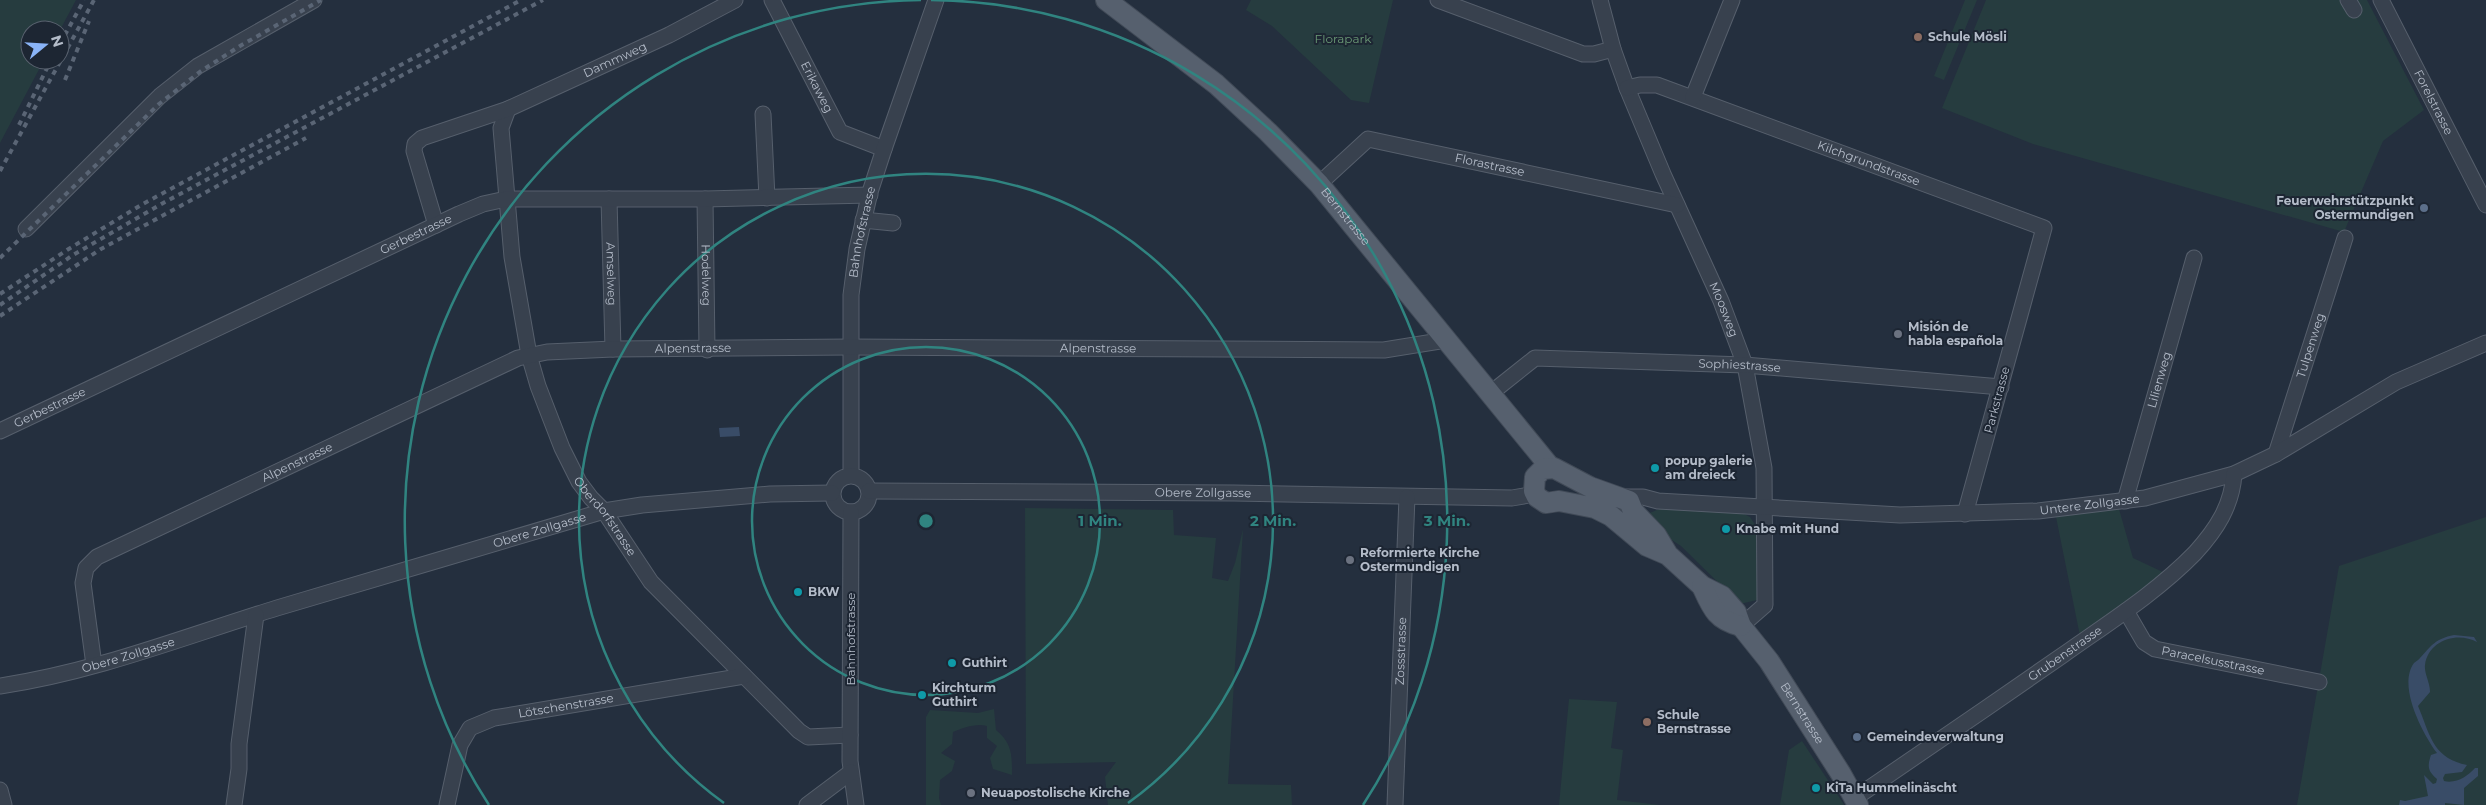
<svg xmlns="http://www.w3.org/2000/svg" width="2486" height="805" viewBox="0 0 2486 805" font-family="Montserrat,sans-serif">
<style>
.green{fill:#263c3f}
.water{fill:#394c67}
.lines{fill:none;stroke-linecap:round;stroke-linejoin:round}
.minor-casing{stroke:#565f6c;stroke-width:17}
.major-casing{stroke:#414a57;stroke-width:22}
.minor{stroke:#38414e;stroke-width:15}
.major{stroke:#56606e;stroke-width:20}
.rail{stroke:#5a6575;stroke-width:4;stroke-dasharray:5 5;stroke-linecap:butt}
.ring{fill:none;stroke:#308480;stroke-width:2.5}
.education-dot{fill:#8d6e63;stroke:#1d2633;stroke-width:2}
.service-dot{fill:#5c6f8a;stroke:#1d2633;stroke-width:2}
.worship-dot{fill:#6b7280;stroke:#1d2633;stroke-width:2}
.culture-dot{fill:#0f9aa8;stroke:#1d2633;stroke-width:2}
.labels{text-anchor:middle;stroke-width:4;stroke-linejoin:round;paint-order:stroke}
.poi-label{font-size:12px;font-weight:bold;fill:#b4bcc9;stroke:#1d2633;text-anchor:start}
.park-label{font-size:12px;fill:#6b9a76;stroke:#1d2633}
.street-label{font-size:12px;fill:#b4bcc9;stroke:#1d2633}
.centre{fill:#308480;stroke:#1d2633;stroke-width:2.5}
.ring-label{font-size:15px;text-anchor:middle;font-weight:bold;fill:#308480;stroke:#1d2633;stroke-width:4;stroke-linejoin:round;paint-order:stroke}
</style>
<rect width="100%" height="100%" fill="#242f3e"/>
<path class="green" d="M0,0H76L60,30H30V60H44L0,143Z
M1251,0H1393L1369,103L1351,100L1272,26L1246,10Z
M1965,0H1977L1944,80L1934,76Z
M1986,0H2367L2424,110L2383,141L2344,232L2033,144L1942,108Z
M1025,508L1173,510L1174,535L1216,538L1212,578L1228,581L1235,563L1243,529L1228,784L1291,785L1292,805H1296H1108L1105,777L1116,762L1026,764Z
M1662,508L1740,512L1750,517L1757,528V600L1740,604L1681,546L1661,533L1647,514Z
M2119,509L2133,558L2165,573L2080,636L2056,517Z
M2486,517V805H2297L2339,566Z
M1569,699L1617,702L1611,748L1623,750L1617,800L1660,805H1559Z
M994,709L996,730C1012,743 1012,755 1012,775L993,769L990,758L997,746L987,738V726C976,723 963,728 953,732L952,744L941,753L955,761L952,771L940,780L939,798L941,805H926V717L930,710L978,713Z
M1802,741L1843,803L1844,805H1780L1789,750Z"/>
<path class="water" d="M739,427L740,436L720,437L719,428Z
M2454,635L2474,637L2477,642C2458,631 2428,640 2425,665C2424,674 2430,682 2430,692L2418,706C2430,734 2432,758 2467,765L2462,772L2445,774L2443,778L2444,781C2456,784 2468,776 2475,768H2478V776L2464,788V805L2445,803V805H2399L2400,800L2405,801L2428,796L2424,775L2433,784L2436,783L2437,779C2428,771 2427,767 2431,755L2437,753C2423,734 2397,686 2414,663C2416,661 2419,660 2420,658C2432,645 2435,639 2454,635Z"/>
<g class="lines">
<g class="minor-casing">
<g id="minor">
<path id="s1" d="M772,0L840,132L884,149"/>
<path d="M1438,0L1583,54H1594L1613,49"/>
<path id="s2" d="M1600,0L1613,49L1627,88L1663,174L1721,301L1745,365L1764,468L1765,605L1741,626"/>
<path d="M2348,0L2354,10"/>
<path id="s3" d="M2381,0L2486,205"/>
<path id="s4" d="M1627,88L1640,85H1657L2044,228L1965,514"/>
<path d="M1693,97L1732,0"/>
<path id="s5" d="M508,109L501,128L512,257L529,355L538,386L562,448L579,482L591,498L604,511L651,582L799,731L808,737L850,735"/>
<path d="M763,114L767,198"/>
<path id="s6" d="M1319,184L1368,139L1677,205"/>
<path id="s7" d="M609,199L613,349"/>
<path id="s8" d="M705,199L707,350"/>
<path d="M863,220L893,223"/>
<path id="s9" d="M436,225L414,151L415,144L422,138L508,109L669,35L735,0"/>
<path d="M26,229L160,96L198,66L314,0"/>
<path id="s10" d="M1491,393L1535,358L1745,365L2001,387"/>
<path id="s11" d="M0,431L459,214L483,204L506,199H705L870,195"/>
<path id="s12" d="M2276,454L2345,238"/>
<path id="s13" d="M851,475V295L857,249L870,192L884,149L936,0"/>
<circle cx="851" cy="494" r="18"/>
<path id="s14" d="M869,491L1234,493L1512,498L1535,494"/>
<path id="s15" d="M1623,497H1643L1658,501L1900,515L2038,511L2145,498L2234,474L2276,454L2396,382L2486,343"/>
<path id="s16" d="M2125,501L2194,258"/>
<path d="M851,512L850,761L856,805"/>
<path id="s17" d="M2126,611L2144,642L2155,649L2319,682"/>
<path id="s18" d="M94,665L83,583L86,568L97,557L518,358L547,352L613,349L850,347L1384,350L1446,340"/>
<path id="s19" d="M0,686C95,672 186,636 277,608C386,575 495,544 604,511L642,505L770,494L832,493"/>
<path d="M0,790L4,805"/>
<path id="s20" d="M1855,798C1924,751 1994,703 2063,655C2108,623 2156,593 2195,553C2216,530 2232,506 2234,474"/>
<path d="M234,805L239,769V744L256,615"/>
<path id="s21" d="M447,805L460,745L470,728L494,718L744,676"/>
<path d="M807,805L851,772"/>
<path id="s22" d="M1395,805L1407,497"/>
</g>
</g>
<g class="major-casing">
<g id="major">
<path id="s23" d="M1106,0L1216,84L1268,132L1319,184L1551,468"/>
<path id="s24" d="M1668,555L1647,546L1611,516L1595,508L1559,501L1546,503L1537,497L1534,491L1535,477L1543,469L1554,468L1590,487L1629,501L1633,511L1656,535L1668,555L1702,586L1722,596L1736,612L1741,626L1769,661L1841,774L1858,805"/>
<path d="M1702,586C1712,608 1716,620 1741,626"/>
</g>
</g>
<use href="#minor" class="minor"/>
<use href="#major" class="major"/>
<path class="rail" d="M60,44L84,0
M65,80L89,21
M19,125L51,60
M0,171L94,0
M0,258L159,104L201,71L240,46L321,0
M0,294L67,250L141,205L521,0
M0,305L73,255L165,202L543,0
M0,316L101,249L306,138"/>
</g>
<g class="ring">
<circle cx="926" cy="521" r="174"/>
<path d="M724 803A347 347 0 1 1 1128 803"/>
<path d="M489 805A521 521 0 0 1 921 0M931 0A521 521 0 0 1 1363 805"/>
</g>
<g class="education-dot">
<circle cx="1918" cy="37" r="5"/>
<circle cx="1647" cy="722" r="5"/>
</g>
<g class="service-dot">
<circle cx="2424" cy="208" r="5"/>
<circle cx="1857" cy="737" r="5"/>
</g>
<g class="worship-dot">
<circle cx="1898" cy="334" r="5"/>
<circle cx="1350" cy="560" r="5"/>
<circle cx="971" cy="793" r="5"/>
</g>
<g class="culture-dot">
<circle cx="1655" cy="468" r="5"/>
<circle cx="1726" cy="529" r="5"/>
<circle cx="798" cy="592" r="5"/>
<circle cx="952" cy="663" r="5"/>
<circle cx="922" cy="695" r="5"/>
<circle cx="1816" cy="788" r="5"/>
</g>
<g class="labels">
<g class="poi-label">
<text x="1928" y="41">Schule Mösli</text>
<text x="2414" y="205" text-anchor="end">Feuerwehrstützpunkt<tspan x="2414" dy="14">Ostermundigen</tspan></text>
<text x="1908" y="331">Misión de<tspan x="1908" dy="14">habla española</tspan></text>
<text x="1665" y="465">popup galerie<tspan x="1665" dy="14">am dreieck</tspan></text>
<text x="1736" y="533">Knabe mit Hund</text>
<text x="1360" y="557">Reformierte Kirche<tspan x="1360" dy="14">Ostermundigen</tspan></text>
<text x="808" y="596">BKW</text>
<text x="962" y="667">Guthirt</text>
<text x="932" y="692">Kirchturm<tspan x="932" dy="14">Guthirt</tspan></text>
<text x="1657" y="719">Schule<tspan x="1657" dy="14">Bernstrasse</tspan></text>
<text x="1867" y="741">Gemeindeverwaltung</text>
<text x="1826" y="792">KiTa Hummelinäscht</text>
<text x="981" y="797">Neuapostolische Kirche</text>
</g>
<g class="park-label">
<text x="1343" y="43">Florapark</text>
</g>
<g class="street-label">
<text dy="4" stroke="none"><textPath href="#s9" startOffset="302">Dammweg</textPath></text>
<text dy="4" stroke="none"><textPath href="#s1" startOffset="98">Erikaweg</textPath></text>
<text dy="4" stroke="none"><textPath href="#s3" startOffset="115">Forelstrasse</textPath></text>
<text dy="4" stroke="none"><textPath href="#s4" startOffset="256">Kilchgrundstrasse</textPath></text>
<text dy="4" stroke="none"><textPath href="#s6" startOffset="191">Florastrasse</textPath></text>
<text dy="4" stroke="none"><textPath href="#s23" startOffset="324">Bernstrasse</textPath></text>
<text dy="4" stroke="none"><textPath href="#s13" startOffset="244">Bahnhofstrasse</textPath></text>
<text dy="4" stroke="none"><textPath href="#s11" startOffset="460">Gerbestrasse</textPath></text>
<text dy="4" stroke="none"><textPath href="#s7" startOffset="75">Amselweg</textPath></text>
<text dy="4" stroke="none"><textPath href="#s8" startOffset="76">Hodelweg</textPath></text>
<text dy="4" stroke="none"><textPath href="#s2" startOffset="334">Moosweg</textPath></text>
<text dy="4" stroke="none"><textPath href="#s12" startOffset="114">Tulpenweg</textPath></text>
<text dy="4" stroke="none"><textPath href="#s18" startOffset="1160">Alpenstrasse</textPath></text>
<text dy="4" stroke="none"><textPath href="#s18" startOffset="755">Alpenstrasse</textPath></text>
<text dy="4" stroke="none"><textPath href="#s10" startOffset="261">Sophiestrasse</textPath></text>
<text dy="4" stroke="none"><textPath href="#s16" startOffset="126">Lilienweg</textPath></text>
<text transform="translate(1997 400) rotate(-75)" y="4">Parkstrasse</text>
<text dy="4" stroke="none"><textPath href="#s11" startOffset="55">Gerbestrasse</textPath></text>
<text dy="4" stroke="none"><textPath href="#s18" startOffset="335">Alpenstrasse</textPath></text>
<text dy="4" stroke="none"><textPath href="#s14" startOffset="334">Obere Zollgasse</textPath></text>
<text dy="4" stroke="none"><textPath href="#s15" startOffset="468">Untere Zollgasse</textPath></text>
<text dy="4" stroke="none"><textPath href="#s5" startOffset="429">Oberdorfstrasse</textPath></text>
<text dy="4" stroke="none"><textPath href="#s19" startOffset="562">Obere Zollgasse</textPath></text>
<text transform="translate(851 639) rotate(-90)" y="4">Bahnhofstrasse</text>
<text dy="4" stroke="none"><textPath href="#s22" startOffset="154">Zossstrasse</textPath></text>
<text dy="4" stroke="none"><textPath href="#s19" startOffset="132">Obere Zollgasse</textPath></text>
<text dy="4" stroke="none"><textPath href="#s20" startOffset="255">Grubenstrasse</textPath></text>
<text dy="4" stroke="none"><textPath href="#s17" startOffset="108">Paracelsusstrasse</textPath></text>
<text dy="4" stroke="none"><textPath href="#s21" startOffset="180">Lötschenstrasse</textPath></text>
<text dy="4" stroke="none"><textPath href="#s24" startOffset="552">Bernstrasse</textPath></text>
</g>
</g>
<circle cx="926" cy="521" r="8" class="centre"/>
<g class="ring-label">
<text x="1100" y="526">1 Min.</text>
<text x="1273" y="526">2 Min.</text>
<text x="1447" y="526">3 Min.</text>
</g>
<g transform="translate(45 45) rotate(72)"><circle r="24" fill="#1d2633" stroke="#59626f"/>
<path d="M0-4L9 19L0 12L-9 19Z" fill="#8ab4f8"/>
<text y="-8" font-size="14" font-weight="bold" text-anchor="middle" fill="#b4bcc9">N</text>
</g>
</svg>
